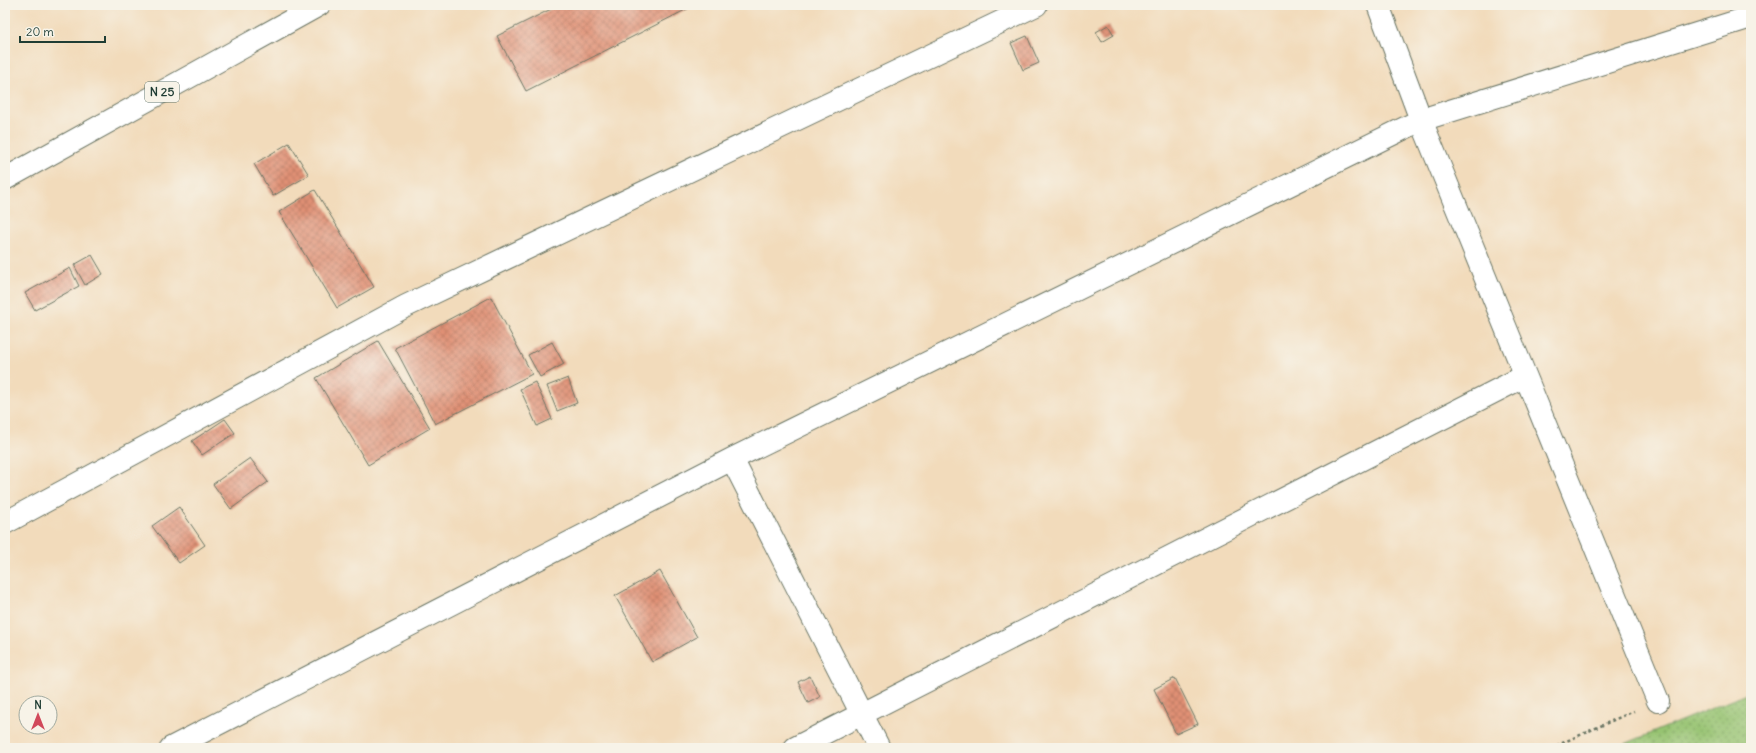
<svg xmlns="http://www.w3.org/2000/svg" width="1756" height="753" viewBox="0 0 1756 753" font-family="Delius,sans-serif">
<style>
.park{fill:url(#park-dots);stroke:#5a8052}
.building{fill:url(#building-cross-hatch)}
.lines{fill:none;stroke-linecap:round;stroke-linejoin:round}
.street-casing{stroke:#697463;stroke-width:24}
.primary-casing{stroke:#697463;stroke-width:24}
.path{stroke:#697463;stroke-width:2.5;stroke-dasharray:3 3;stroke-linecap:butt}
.street{stroke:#fff;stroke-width:22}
.primary{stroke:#fff;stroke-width:22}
.labels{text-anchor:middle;stroke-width:3.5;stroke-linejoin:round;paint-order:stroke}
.shield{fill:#f7f3e8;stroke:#60746a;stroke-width:1}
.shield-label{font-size:12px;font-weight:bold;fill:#1f3d34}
</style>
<defs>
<pattern id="park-dots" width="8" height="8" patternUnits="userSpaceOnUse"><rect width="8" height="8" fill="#96c371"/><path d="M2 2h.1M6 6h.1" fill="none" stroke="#7aa05e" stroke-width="1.8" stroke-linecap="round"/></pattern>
<pattern id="building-cross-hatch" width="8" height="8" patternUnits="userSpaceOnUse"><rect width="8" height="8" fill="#e09074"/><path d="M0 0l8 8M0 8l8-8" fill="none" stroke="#b57760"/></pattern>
</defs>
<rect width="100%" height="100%" fill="#f7f3e8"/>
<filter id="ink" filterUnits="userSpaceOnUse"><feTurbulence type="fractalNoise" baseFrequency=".025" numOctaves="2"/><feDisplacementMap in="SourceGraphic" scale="8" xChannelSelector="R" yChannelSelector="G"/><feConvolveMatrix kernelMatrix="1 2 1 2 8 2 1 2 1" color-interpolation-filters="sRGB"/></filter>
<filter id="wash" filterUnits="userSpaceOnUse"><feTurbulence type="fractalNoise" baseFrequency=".012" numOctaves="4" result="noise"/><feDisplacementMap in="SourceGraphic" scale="16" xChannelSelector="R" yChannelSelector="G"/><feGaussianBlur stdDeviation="0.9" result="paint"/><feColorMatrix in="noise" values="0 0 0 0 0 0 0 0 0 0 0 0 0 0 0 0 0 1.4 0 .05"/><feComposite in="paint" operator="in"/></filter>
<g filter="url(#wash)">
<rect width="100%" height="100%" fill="#f2dbbb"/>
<path class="park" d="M1751,692V748H1615Z"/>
<g id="blocks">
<path class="building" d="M559,5H695L526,91L497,36Z
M1108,25L1114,35L1102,42L1096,32Z
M1027,36L1039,63L1023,70L1011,43Z
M289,143L309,175L273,196L254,164Z
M315,190L374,287L337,308L279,212Z
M92,255L103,274L85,285L74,265Z
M70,268L79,286L35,310L25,293Z
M491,297L532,374L435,424L395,348Z
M378,341L430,428L368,465L316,378Z
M552,342L564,364L540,377L528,355Z
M568,378L577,403L557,411L547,386Z
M535,382L552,419L537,426L520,389Z
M225,419L235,433L202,455L192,441Z
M250,458L268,482L231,509L213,484Z
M179,507L205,545L179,563L152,526Z
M660,571L697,637L652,662L615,596Z
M810,676L820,697L808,703L798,682Z
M1175,678L1198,724L1176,734L1154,689Z"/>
</g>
</g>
<g filter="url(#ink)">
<use href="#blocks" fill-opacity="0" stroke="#697463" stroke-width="1"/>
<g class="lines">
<g class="street-casing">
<path id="street" d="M1378,5L1421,120L1658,701
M732,459L879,748
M5,523L406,306L1036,5
M171,748L732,459L1421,120L1751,17
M795,748L1525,376"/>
</g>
<g class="primary-casing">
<path id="primary" d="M5,179L319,5"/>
</g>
<path class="path" d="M1551,748L1634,711"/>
<use href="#street" class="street"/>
<use href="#primary" class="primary"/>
</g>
</g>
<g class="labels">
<rect class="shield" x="145" y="82" width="34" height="20" rx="3"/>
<g class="shield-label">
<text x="162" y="96">N 25</text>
</g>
</g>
<rect width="1756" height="753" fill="none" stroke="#f7f3e8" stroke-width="20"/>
<g transform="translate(38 715)"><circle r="19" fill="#f7f3e8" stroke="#a1aaa0"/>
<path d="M0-3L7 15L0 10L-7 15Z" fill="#d1495b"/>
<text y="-6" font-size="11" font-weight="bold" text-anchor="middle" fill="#1f3d34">N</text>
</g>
<path d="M20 36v6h85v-6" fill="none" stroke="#1f3d34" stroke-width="2"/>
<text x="26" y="36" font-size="12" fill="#1f3d34" stroke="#f7f3e8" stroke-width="3" paint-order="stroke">20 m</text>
</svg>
